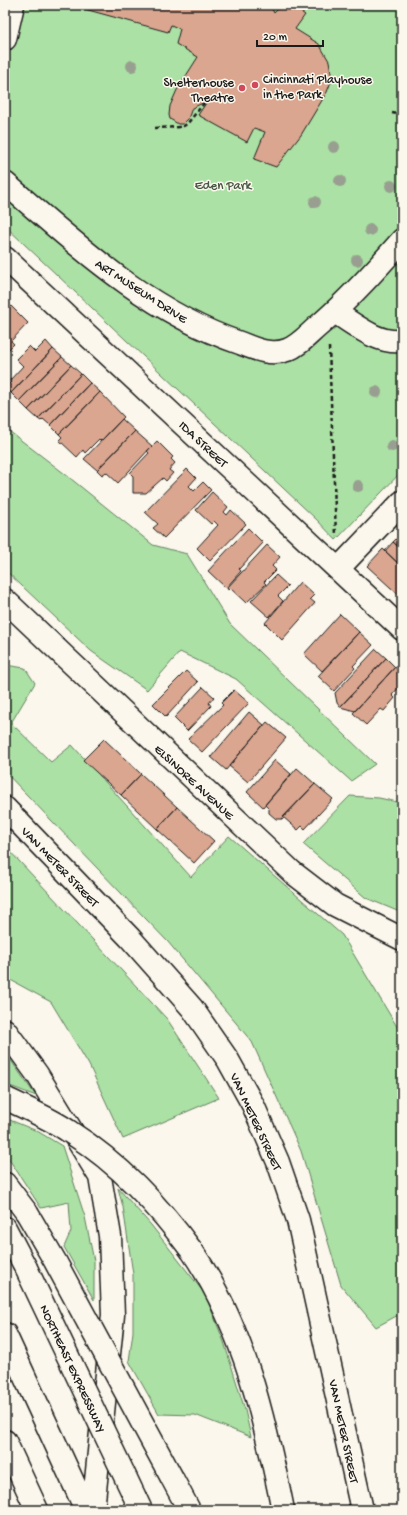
<svg xmlns="http://www.w3.org/2000/svg" width="407" height="1515" viewBox="0 0 407 1515" font-family="'Gochi Hand',sans-serif">
<style>
.green{fill:#abe1a4;stroke:#647e60}
.building{fill:#daa690;stroke:#1c1c1c}
.lines{fill:none;stroke-linecap:round;stroke-linejoin:round}
.minor-casing{stroke:#1c1c1c;stroke-width:25}
.highway-casing{stroke:#1c1c1c;stroke-width:25}
.path{stroke:#1c1c1c;stroke-width:2.5;stroke-dasharray:4 3;stroke-linecap:butt}
.minor{stroke:#fbf7ec;stroke-width:22}
.highway{stroke:#fbf7ec;stroke-width:22}
.highway-bridge-casing{stroke:#1c1c1c;stroke-width:25;stroke-linecap:butt}
.highway-bridge{stroke:#fbf7ec;stroke-width:22}
.tree{fill:#989f90}
.poi-dot{fill:#d1495b;stroke:#fbf7ec;stroke-width:1.5}
.labels{text-anchor:middle;stroke-width:3;stroke-linejoin:round;paint-order:stroke}
.poi-label{font-size:13px;fill:#1c1c1c;stroke:#fbf7ec;text-anchor:start}
.park-label{font-size:13px;fill:#475745;stroke:#fbf7ec}
.street-label{font-size:13px;fill:#1c1c1c;stroke:#fbf7ec}
</style>
<rect width="100%" height="100%" fill="#fbf7ec"/>
<filter id="ink" filterUnits="userSpaceOnUse"><feTurbulence type="fractalNoise" baseFrequency=".025" numOctaves="2"/><feDisplacementMap in="SourceGraphic" scale="8" xChannelSelector="R" yChannelSelector="G"/><feConvolveMatrix kernelMatrix="1 2 1 2 8 2 1 2 1" color-interpolation-filters="sRGB"/></filter>
<g filter="url(#ink)">
<path class="green" d="M5,5H402V471L336,540L317,520L5,226Z
M5,428L65,474L153,545L187,554L230,624L375,764L351,781L236,679L180,652L147,690L91,651L5,570Z
M5,665L25,668L35,683L11,723L51,762L72,745L191,877L229,836L342,935L402,1035V1313L376,1327L341,1285L301,1151L252,1042L168,942L5,772Z
M350,796L379,798L402,803V913L366,898L303,844Z
M5,846L167,1019L219,1098L123,1139L89,1065L51,1002L5,977Z
M5,1052L36,1096L5,1084Z
M5,1118L37,1131L62,1146L85,1217L94,1261V1300L64,1247L71,1231L69,1202L41,1208L5,1153Z
M118,1188L151,1225L205,1294L224,1342L245,1410L251,1437L195,1415L159,1414L129,1361L133,1332V1274L123,1207Z"/>
<path class="building" d="M70,5H270L274,13L282,5H291L305,15L295,29L319,44L329,61L332,79L327,92L301,135L276,167L254,159L265,132L254,128L247,142L198,115L206,103L205,102L192,108L188,119L183,124H178L170,119L169,115L170,106L177,90L198,57L176,44L180,29L171,25L168,32Z
M10,305L28,323L11,341L14,344L5,353V310Z
M46,341L53,349L11,393L5,388L11,382L10,380L23,366L16,359L29,346L35,352Z
M53,349L62,357L19,401L11,393Z
M62,357L71,365L28,410L19,401Z
M71,365L81,374L38,419L28,410Z
M81,374L90,383L50,425L43,419L41,421L38,419Z
M90,383L100,392L59,434L50,425Z
M100,392L124,417L101,441L99,439L85,453L83,450L77,457L59,440L62,437L59,434Z
M122,419L135,431L97,470L84,459Z
M135,431L152,446L118,483L106,472L102,475L97,470Z
M157,441L173,457L171,459L175,463L169,470L173,473L166,481L163,478L146,493H133V476L130,473L149,453L147,451Z
M187,469L196,478L189,486L194,491L203,482L211,490L164,538L153,528L158,524L145,512Z
M212,492L228,507L224,512L227,515L231,510L246,524L210,561L197,548L218,525L214,521L211,524L196,510Z
M248,528L263,543L239,569L241,571L226,588L208,571Z
M402,533V550L393,542Z
M393,542L402,550V567L385,551Z
M267,545L280,557L272,566L276,570L264,582L266,584L246,603L230,588L228,590L227,588Z
M383,549L402,567V598L367,566Z
M276,575L288,586L278,596L283,601L269,617L251,601Z
M300,582L314,595L310,599L315,603L282,640L265,623Z
M340,614L359,632L322,671L304,654Z
M359,632L373,645L353,666L355,668L334,691L318,676Z
M376,649L386,658L340,707L337,703L335,693Z
M386,658L395,667L355,711L340,707Z
M395,667L402,673V684L392,695L395,698L384,711L381,709L366,725L353,713Z
M186,671L198,682L166,717L153,704Z
M203,687L214,697L209,703L211,706L187,731L174,718Z
M234,690L249,703L202,752L188,739L223,705L221,703Z
M249,712L264,725L226,770L211,757Z
M267,722L286,738L248,782L229,766Z
M104,739L141,774L121,795L83,760Z
M275,760L291,774L263,807L247,792Z
M297,768L315,784L282,819H276L269,813V809L265,805Z
M141,774L177,807L157,829L121,795Z
M315,784L333,799L305,829L302,826L298,830L283,817Z
M177,807L214,841L194,863L157,829Z"/>
<g class="lines">
<g class="minor-casing">
<path id="minor" d="M5,39L13,5
M5,183C77,245 148,312 240,343C255,349 271,356 287,350C298,346 307,336 316,328C348,301 375,271 402,240
M5,258L402,629
M336,313C356,325 377,344 402,341
M338,569L402,502
M5,600L292,872L335,905L402,939
M5,808L130,938L192,1008L228,1060L253,1105L278,1162L298,1220L362,1510"/>
</g>
<g class="highway-casing">
<path id="highway" d="M5,1030L37,1074L100,1177L110,1236L113,1315L93,1510
M5,1184L27,1213
M5,1228L26,1268
M192,1251C244,1327 265,1421 283,1510
M5,1334L86,1510
M5,1441L37,1510
M172,1478L189,1510"/>
</g>
<path class="path" d="M392,113L402,115
M155,128L182,127L187,124L205,102
M329,347L336,536"/>
<use href="#minor" class="minor"/>
<use href="#highway" class="highway"/>
<g class="highway-bridge-casing">
<path id="highway-bridge" d="M5,1098C27,1109 50,1118 70,1132C120,1164 157,1204 192,1251
M27,1213L55,1261L172,1478
M26,1268L141,1510"/>
</g>
<use href="#highway-bridge" class="highway-bridge"/>
</g>
<g class="tree">
<circle cx="132" cy="66" r="6"/>
<circle cx="334" cy="147" r="6"/>
<circle cx="340" cy="181" r="6"/>
<circle cx="391" cy="186" r="6"/>
<circle cx="315" cy="202" r="6"/>
<circle cx="370" cy="230" r="6"/>
<circle cx="357" cy="260" r="6"/>
<circle cx="376" cy="392" r="6"/>
<circle cx="392" cy="446" r="6"/>
<circle cx="358" cy="486" r="6"/>
</g>
</g>
<g class="poi-dot">
<circle cx="255" cy="85" r="4"/>
<circle cx="242" cy="88" r="4"/>
</g>
<g class="labels">
<g class="poi-label">
<text x="263" y="83">Cincinnati Playhouse<tspan x="263" dy="15">in the Park</tspan></text>
<text x="234" y="86" text-anchor="end">Shelterhouse<tspan x="234" dy="15">Theatre</tspan></text>
</g>
<g class="park-label">
<text x="223" y="189">Eden Park</text>
</g>
<g class="street-label">
<text transform="translate(142 290) rotate(33)" y="5">ART MUSEUM DRIVE</text>
<text transform="translate(204 443) rotate(43)" y="5">IDA STREET</text>
<text transform="translate(195 781) rotate(43)" y="5">ELSINORE AVENUE</text>
<text transform="translate(61 866) rotate(46)" y="5">VAN METER STREET</text>
<text transform="translate(257 1121) rotate(65)" y="5">VAN METER STREET</text>
<text transform="translate(74 1368) rotate(65)" y="5">NORTHEAST EXPRESSWAY</text>
<text transform="translate(345 1431) rotate(78)" y="5">VAN METER STREET</text>
</g>
</g>
<rect width="407" height="1515" fill="none" stroke="#fbf7ec" stroke-width="20"/>
<rect x="10" y="10" width="387" height="1495" fill="none" stroke="#1c1c1c" stroke-width="1.5" filter="url(#ink)"/>
<path d="M257 40v6h66v-6" fill="none" stroke="#1c1c1c" stroke-width="2"/>
<text x="263" y="40" font-size="12" fill="#1c1c1c" stroke="#fbf7ec" stroke-width="3" paint-order="stroke">20 m</text>
</svg>
